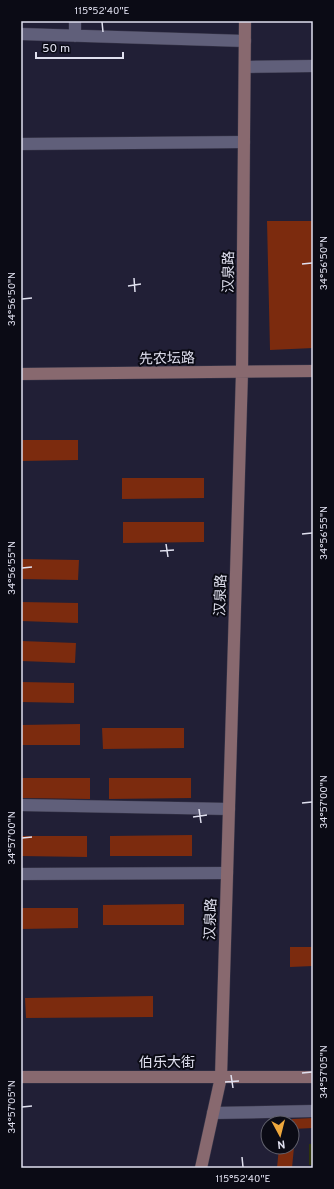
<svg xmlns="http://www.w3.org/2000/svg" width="334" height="1189" viewBox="0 0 334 1189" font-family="Overpass,'Noto Sans SC',sans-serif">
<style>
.green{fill:#2f340b}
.building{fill:#7c2b0e}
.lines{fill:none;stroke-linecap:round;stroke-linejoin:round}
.street-casing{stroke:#3a384b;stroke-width:13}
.secondary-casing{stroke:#3a384b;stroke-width:13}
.street{stroke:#605f7a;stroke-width:12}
.secondary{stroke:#88696f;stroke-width:12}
.ticks{fill:none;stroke:#e0e0ef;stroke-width:1.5}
.labels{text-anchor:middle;stroke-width:4;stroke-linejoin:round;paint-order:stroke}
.street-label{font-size:14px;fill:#e0e0ef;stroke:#0b0b15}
.neatline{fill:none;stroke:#e0e0ef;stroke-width:1.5}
.ticks-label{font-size:10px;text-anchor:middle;fill:#e0e0ef}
</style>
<rect width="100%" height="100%" fill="#211f36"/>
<path class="green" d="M309,1144H313V1165H309Z"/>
<path class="building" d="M267,221H313V348L270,350Z
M21,440H78V460L21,461Z
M122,478H204V498L122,499Z
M123,522H204V542L123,543Z
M21,559L79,560L78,580L21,579Z
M21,602L78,603V623L21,621Z
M21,641L76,643L75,663L21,661Z
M21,682L74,683V703L21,702Z
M80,724V745H21V725Z
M102,728H184V748L103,749Z
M21,778H90V799L21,798Z
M109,778H191V798L109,799Z
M192,835V856H110V836Z
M21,836H87V857L21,856Z
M184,904V925H103V905Z
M21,908H78V928L21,929Z
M290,947H313V966L290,967Z
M153,996V1017L26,1018L25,998Z
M313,1118V1128L292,1129V1119Z
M279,1147H294L292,1168H277Z"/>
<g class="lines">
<g class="street-casing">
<path id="street" d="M75,21V36
M21,34L245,41
M245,67L313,66
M21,144L244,142
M21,805L229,809
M21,874L227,873
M213,1113L313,1111"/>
</g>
<g class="secondary-casing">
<path id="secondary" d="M21,374L313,371
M21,1077H313
M201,1168L221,1077L242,372L245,21"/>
</g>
<use href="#street" class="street"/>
<use href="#secondary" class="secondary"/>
</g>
<path class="ticks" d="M102,22L103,32M302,264L312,263M134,278L135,292M128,286L141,284M22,299L32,298M302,534L312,533M166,544L168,557M160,551L174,550M22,568L32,567M302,803L312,802M199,809L201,823M193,817L207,815M22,838L32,837M302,1073L312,1072M231,1075L233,1088M225,1082L239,1081M22,1107L32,1106M242,1157L243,1167"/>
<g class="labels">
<g class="street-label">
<text transform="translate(228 272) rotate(-89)" y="5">汉泉路</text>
<text transform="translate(167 358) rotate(-1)" y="5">先农坛路</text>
<text transform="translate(220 595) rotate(-88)" y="5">汉泉路</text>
<text transform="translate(210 919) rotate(-88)" y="5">汉泉路</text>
<text x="167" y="1067">伯乐大街</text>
</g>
</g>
<rect width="334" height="1189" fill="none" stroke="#0b0b15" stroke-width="44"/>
<g transform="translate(280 1135) rotate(173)"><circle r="19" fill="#0b0b15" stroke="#60606c"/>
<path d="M0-3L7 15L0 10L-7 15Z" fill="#eea73d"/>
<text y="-6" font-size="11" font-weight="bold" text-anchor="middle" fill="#e0e0ef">N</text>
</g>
<path d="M36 52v6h87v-6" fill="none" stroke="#e0e0ef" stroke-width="2"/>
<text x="42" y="52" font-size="12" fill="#e0e0ef" stroke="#0b0b15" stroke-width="3" paint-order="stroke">50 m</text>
<rect x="22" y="22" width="290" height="1145" class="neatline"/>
<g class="ticks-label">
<text x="102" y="14">115°52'40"E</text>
<text transform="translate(323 263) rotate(-90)" y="4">34°56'50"N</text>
<text transform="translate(11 299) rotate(-90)" y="4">34°56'50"N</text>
<text transform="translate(323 533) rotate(-90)" y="4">34°56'55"N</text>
<text transform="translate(11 568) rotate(-90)" y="4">34°56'55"N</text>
<text transform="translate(323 802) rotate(-90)" y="4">34°57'00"N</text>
<text transform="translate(11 838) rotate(-90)" y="4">34°57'00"N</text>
<text transform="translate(323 1072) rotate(-90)" y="4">34°57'05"N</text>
<text transform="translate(11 1107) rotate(-90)" y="4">34°57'05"N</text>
<text x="243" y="1182">115°52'40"E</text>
</g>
</svg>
